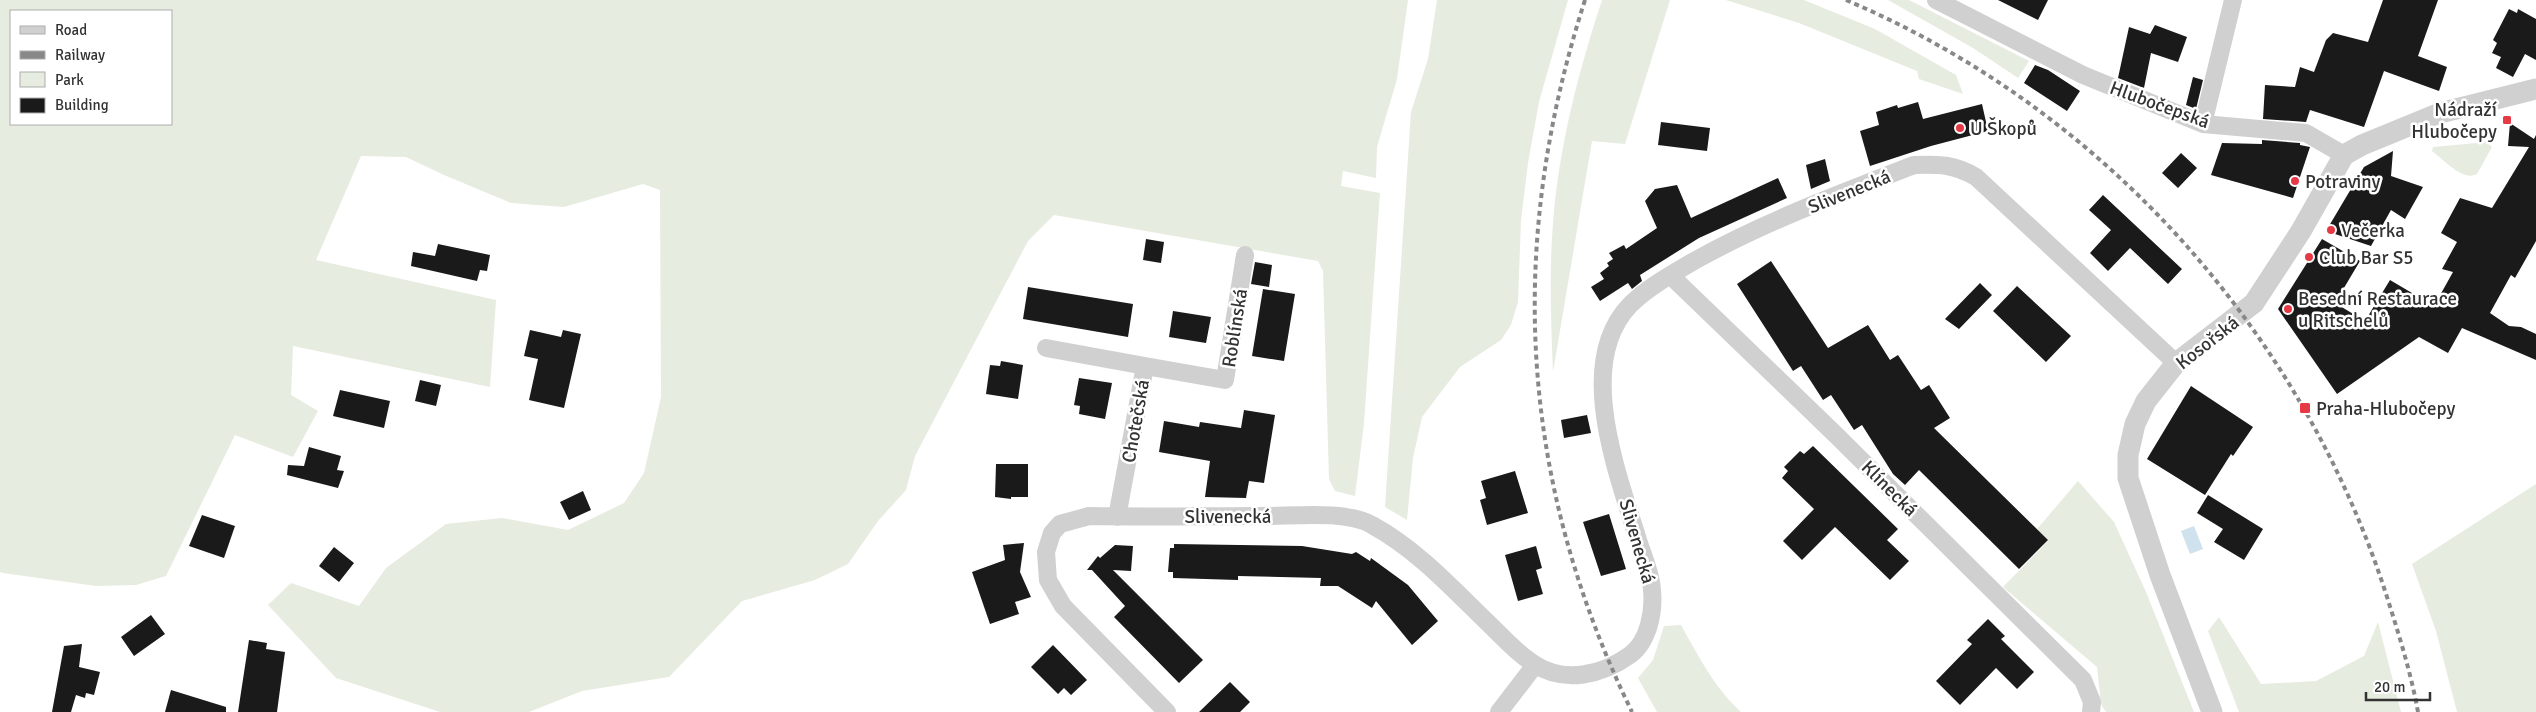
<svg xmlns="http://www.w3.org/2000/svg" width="2536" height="712" viewBox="0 0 2536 712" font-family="Signika,sans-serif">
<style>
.green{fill:#e6ecdf;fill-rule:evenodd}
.water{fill:#cfe2ee}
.building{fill:#1a1a1a}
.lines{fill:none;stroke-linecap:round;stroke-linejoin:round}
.minor{stroke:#d0d0d0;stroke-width:18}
.tertiary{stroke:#d0d0d0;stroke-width:21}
.rail{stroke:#888;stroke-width:4;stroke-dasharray:5 4;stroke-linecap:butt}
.poi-dot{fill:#e63946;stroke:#fff;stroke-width:2}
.labels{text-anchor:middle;stroke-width:5;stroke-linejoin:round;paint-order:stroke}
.street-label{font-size:19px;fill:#333;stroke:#fff}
.poi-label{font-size:19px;fill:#333;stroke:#fff;text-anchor:start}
</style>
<rect width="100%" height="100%" fill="#fff"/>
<path class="green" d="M0,0H1408L1397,79L1377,147L1376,178L1343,171L1341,186L1380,193L1364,423L1355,496L1335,491L1329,479L1323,271L1318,261L1054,215L1028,241L915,456L906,490L878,521L848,564L815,580L742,601L669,677L582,691L529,712H440L336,678L268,605L291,583L359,606L386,568L446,524L502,518L568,530L624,503L644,473L661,397L660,190L643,184L564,207L511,203L444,175L406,157L361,156L316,260L496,300L490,387L293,346L291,395L318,411L293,457L235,435L166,576L136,585L96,586L3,573L0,572ZM11,11H171V124H11Z
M1437,0H1568L1539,102L1528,163L1521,220L1518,302L1511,325L1501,340L1460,367L1422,417L1413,458L1407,520L1385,507L1411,112L1428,59Z
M1602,0H1670L1625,144L1592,141L1553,372C1551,322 1549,273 1553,223C1559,147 1578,73 1602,0Z
M1726,0H1804L1875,29L1956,75L1963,94L1919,79L1917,71L1799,23Z
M1888,0H1909L2029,61L2018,78L1973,48Z
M2487,142L2492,147L2477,174C2463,182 2443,159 2432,151L2433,147Z
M2078,481L2114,522L2146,592L2194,712H2106L2101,704L2097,667L2003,587L2048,541L2037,529Z
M2536,484V712H2457L2436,631L2412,564Z
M2219,617L2261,684L2316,681L2364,656L2378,622L2401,712H2239L2208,631Z
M1681,625C1699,657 1714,687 1741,712H1657L1638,678L1653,660L1664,626Z"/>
<path class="water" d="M2194,526L2203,549L2190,554L2181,531Z"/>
<path class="building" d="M1998,0H2048L2038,20Z
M2383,0H2438L2418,56L2447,67L2439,91L2384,71L2364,127L2310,110L2306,122L2263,119L2265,85L2295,87L2300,67L2314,72L2326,40L2333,33L2368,42Z
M2509,9L2517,13L2518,9L2536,19V60L2525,54L2513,77L2496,68L2501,57L2492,53L2497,43L2493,40Z
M2155,25L2187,37L2178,62L2151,53L2144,88L2118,78L2129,27L2150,34Z
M2035,65L2048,70L2080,91L2067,111L2024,83Z
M2193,77L2203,80L2196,109L2186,105Z
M1918,102L1923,119L1982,104L1988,131L1931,146L1870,166L1860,131L1879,125L1876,112L1897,105L1898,108Z
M1661,122L1710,128L1707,151L1658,145Z
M2510,123L2534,139L2536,135V241L2515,278L2511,275L2490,313L2509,326L2521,327L2536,334V360L2462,328L2448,353L2419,337L2337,394L2278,309L2322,239L2360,261L2335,303L2365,321L2390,280L2434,306L2453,272L2442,269L2457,242L2441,233L2460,198L2492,208L2529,147L2508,146Z
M2262,140L2300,143V145L2310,147L2293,198L2211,175L2222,143L2262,144Z
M2393,151L2391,176L2423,187L2405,219L2391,210L2371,246L2326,231L2364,167Z
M2181,153L2197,168L2178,188L2162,173Z
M1825,159L1830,181L1811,189L1806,165Z
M1778,178L1787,198L1699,238L1640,275L1642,281L1632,289L1628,283L1600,301L1591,287L1604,279L1600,273L1609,266L1607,263L1613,259L1609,253L1624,245L1626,249L1657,228L1645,201L1655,189L1677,185L1691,218Z
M2103,195L2182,269L2168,284L2130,248L2108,271L2090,253L2111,230L2089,210Z
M1146,239L1164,242L1161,263L1143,260Z
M438,244L490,255L487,271L480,270L477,281L411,266L413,252L435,256Z
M1771,261L1828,348L1868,325L1890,360L1898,355L1921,390L1929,385L1950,418L1934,428L2048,540L2019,569L1919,470L1905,485L1893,474L1862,425L1854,430L1831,395L1823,400L1801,366L1793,371L1737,284Z
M1255,262L1272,265L1269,287L1251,284Z
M1980,283L1992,295L1959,329L1945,319Z
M2017,286L2071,336L2046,362L1993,311Z
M1028,287L1133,304L1128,337L1023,319Z
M1263,289L1295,294L1284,361L1252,356Z
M1173,311L1211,317L1206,343L1169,337Z
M530,330L561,337L563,330L581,334L564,408L529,400L538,359L524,356Z
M1001,361L1023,365L1018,399L986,394L990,365L1000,366Z
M1079,378L1112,383L1105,419L1079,414L1080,406L1074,405Z
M420,380L441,385L436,406L415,401Z
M2191,386L2253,427L2233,456L2231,454L2205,495L2147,459Z
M340,390L390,401L384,428L333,416Z
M1244,410L1275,415L1264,483L1249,481L1246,498L1205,497L1210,461L1159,452L1164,421L1199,427L1200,422L1241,428Z
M1587,415L1591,433L1564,438L1561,420Z
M1813,446L1898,529L1887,540L1909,561L1890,580L1835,527L1802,560L1783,541L1814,509L1782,478L1788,471L1784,467L1800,451L1804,454Z
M309,447L341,456L337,470L344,471L338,488L287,475L288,465L304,466Z
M996,464H1028V497H1011V499L995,497Z
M1515,471L1528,513L1487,525L1480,500L1486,498L1481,481Z
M583,491L591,510L569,520L560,502Z
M2208,495L2263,529L2244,560L2214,542L2223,529L2197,513Z
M1609,514L1626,569L1601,576L1583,522Z
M202,515L235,526L224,558L189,546Z
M1024,543L1020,572L1031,597L1015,602L1019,614L990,624L972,572L1005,560L1003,545Z
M1174,544L1302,546L1352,554L1356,552L1370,561L1371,558L1408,585L1438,621L1412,645L1376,601L1372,608L1338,586H1320L1321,578L1238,576V580L1173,578V572H1168L1170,548H1174Z
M1115,545L1133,546L1131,571L1113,570L1203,660L1179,683L1114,617L1125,606L1092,570H1087L1098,556L1100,558Z
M1536,546L1542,568L1536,570L1543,594L1518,601L1505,555Z
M334,547L354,563L339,582L319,566Z
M151,615L165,634L134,656L121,637Z
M1988,619L2005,636L2001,639L2034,672L2017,689L1996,668L1960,705L1936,681L1972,644L1967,640Z
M249,640L267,643L266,649L285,652L277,712H238Z
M82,644L79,667L100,672L94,695L86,693L85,698L76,695L71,712H52L64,646Z
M1053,645L1087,680L1071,695L1064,688L1058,694L1031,667Z
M1230,682L1250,702L1240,712H1199Z
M171,690L226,707V712H165Z"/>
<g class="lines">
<path class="minor" d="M1936,0L2083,75L2203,124L2306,133L2344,155
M2203,124L2233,0
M1670,275L1837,436L2083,680L2092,702L2091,712
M1046,348L1145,366L1117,517
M1145,366L1225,380L1245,255
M1167,712L1063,606L1048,580L1046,552L1052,533L1060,524L1089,516C1147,517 1205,516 1264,516C1294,516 1346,510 1372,525C1416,549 1450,586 1486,621C1501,635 1516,653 1534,664C1565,684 1602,675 1630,655C1649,641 1654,611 1652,590C1651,573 1643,556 1638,540C1618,474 1574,363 1630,305C1648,287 1672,274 1694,261C1764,222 1839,194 1914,165C1938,164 1954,164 1976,177L2176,363
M1499,712L1535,665"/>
<path class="tertiary" d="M2212,712L2160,575L2128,478V455L2135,424L2146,401L2176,363L2254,303L2301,231L2344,155L2362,145L2440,113L2536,89"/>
<path class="rail" d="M1585,0C1506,245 1519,480 1632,712
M1846,0C2103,109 2302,331 2387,597C2399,635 2411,673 2418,712"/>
</g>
<g class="poi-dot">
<rect x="2502" y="115" width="10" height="10" rx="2.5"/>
<circle cx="1960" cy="128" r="5"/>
<circle cx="2295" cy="181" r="5"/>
<circle cx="2331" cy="230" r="5"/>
<circle cx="2309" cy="257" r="5"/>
<circle cx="2288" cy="309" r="5"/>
<rect x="2299" y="402" width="12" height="12" rx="2.5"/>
</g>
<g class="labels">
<g class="street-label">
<text transform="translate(2160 104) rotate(20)" y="7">Hlubočepská</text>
<text transform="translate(1849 191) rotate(-22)" y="7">Slivenecká</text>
<text transform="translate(1234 328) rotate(-81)" y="7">Roblínská</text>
<text transform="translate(2207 342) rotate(-38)" y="7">Kosořská</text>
<text transform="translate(1135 421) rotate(-80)" y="7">Chotečská</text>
<text transform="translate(1890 488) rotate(45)" y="7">Klínecká</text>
<text x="1228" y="523">Slivenecká</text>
<text transform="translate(1638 541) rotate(74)" y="7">Slivenecká</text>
</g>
<g class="poi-label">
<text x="2497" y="116" text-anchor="end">Nádraží<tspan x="2497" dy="22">Hlubočepy</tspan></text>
<text x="1970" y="135">U Škopů</text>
<text x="2305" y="188">Potraviny</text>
<text x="2341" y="237">Večerka</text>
<text x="2319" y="264">Club Bar S5</text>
<text x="2298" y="305">Besední Restaurace<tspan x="2298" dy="22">u Ritschelů</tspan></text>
<text x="2316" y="415">Praha-Hlubočepy</text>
</g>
</g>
<rect x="10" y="10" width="162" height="115" fill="#ffffff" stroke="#adadad"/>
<rect x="20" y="26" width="25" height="8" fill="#d0d0d0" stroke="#adadad"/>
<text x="55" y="35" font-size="15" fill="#333333">Road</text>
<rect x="20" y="51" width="25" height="8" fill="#888888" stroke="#adadad"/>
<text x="55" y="60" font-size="15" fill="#333333">Railway</text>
<rect x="20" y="72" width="25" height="15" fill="#e6ecdf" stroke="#adadad"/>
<text x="55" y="85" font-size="15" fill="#333333">Park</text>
<rect x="20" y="98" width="25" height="15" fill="#1a1a1a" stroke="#adadad"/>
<text x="55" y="110" font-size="15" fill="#333333">Building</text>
<path d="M2366 692v8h64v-8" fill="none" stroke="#333333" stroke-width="2.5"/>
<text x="2374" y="692" font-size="15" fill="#333333" stroke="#ffffff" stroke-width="4" paint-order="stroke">20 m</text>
</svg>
